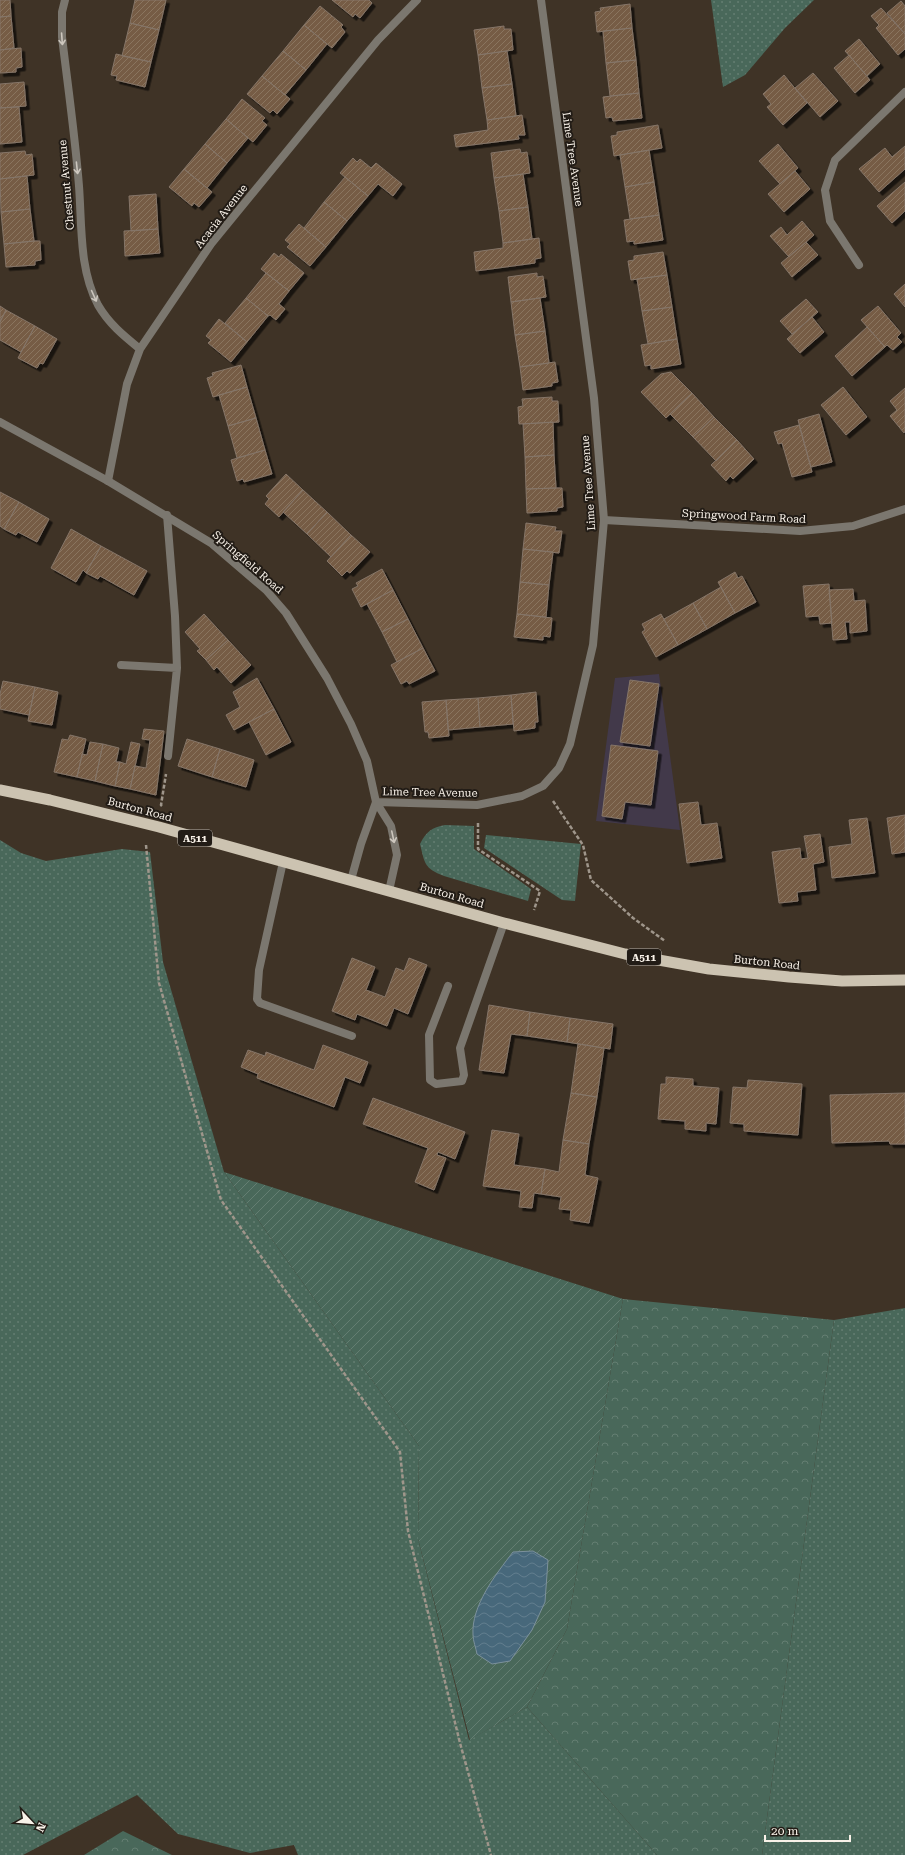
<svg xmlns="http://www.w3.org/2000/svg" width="905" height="1855" viewBox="0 0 905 1855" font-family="'Roboto Serif',serif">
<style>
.commercial{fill:#42394a}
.grass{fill:url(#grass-dots)}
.forest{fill:url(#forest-crowns)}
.garden{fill:url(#garden-furrows)}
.water{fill:url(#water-waves);stroke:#7c919c}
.building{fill:url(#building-hatch);stroke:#857568;filter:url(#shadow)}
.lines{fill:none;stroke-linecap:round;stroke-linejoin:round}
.path{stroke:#9f968b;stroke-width:2.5;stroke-dasharray:4 2;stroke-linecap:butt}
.service{stroke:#7b776f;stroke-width:8}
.minor{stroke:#7b776f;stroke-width:8}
.tertiary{stroke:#7b776f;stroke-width:8}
.trunk{stroke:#ccc3b1;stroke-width:11}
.oneway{stroke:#cdc7be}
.labels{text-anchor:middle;stroke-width:4;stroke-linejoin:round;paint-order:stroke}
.shield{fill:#221c16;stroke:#b8b2aa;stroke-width:1}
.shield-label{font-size:10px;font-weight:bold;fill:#f9f2e9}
.street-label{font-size:11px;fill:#f9f2e9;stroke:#221c16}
</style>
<defs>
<pattern id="grass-dots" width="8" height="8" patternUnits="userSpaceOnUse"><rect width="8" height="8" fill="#49685a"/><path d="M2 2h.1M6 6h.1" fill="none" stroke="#647e72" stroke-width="1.8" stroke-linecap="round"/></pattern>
<pattern id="forest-crowns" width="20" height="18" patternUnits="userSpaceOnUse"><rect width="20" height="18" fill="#49685a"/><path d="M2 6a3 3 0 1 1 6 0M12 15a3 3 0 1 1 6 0" fill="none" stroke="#647e72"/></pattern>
<pattern id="garden-furrows" width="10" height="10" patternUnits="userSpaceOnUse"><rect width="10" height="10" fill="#49685a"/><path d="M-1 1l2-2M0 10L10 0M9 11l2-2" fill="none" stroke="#647e72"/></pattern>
<pattern id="water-waves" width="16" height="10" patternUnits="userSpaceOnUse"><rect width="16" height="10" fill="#47687b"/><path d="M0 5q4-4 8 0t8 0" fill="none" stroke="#627e8e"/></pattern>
<pattern id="building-hatch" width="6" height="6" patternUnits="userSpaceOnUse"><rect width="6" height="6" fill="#765c44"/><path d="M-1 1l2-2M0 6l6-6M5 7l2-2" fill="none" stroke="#8a745f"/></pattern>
<filter id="shadow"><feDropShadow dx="3.5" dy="3.5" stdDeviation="0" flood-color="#0009"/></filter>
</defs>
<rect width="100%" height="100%" fill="#3f3326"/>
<path class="commercial" d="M659,674L680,830L596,821L615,678Z"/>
<path class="grass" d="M711,0H814L785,28L745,75L723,87Z
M445,825L474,826V849L531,889L528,901L444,876C424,868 425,864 420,844C426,832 432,827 445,825Z
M486,835L581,844L575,901L562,900L484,848Z
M0,840L21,853L46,861L122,849L150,852L163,962L224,1172L419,1446L418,1539L469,1740L527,1707L657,1855H298L294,1845L250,1853L178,1834L137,1795L23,1855H0Z
M905,1308V1855H762L834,1320Z"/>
<path class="forest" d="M623,1299L834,1320L762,1855H657L527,1707L567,1629Z
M123,1831L172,1855H84Z"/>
<path class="garden" d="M224,1172L623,1299L567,1629L527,1707L470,1740L418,1539L419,1446Z"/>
<path class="water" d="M533,1551L548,1560L545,1602L532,1630L510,1661L492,1664L477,1654C476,1648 473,1641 473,1635C471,1606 496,1574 513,1552Z"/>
<path class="building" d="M0,0H10L11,16L0,17Z
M135,0H166L159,30L130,23Z
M332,0H369L372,3L360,18L355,14L353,17Z
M901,1L905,6V34L887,13Z
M630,4L632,28L597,32L595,12L601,11L600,8Z
M320,6L343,25L341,27L345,32L332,48L304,25Z
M881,8L905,34V49L898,55L876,28L879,25L871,16Z
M11,16L14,48L0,50V17Z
M130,23L159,30L151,62L122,56Z
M304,25L327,44L306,70L283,51Z
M504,26V29H511L513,50L478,55L474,30Z
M632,28L636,60L606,63L603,31Z
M859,39L880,64L867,76L845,51Z
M21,48L22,67L16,68V72L0,73V50Z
M283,51L306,70L285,95L262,76Z
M507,51L512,84L482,88L478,55Z
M116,54L151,62L145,87L116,80L117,76L111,75Z
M849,55L870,80L855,93L834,68Z
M636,60L639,93L610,96L606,63Z
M813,73L838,101L820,117L795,88Z
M784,75L807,103L783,125L767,107L771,104L763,94Z
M262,76L290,99L277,114L273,110L270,113L247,94Z
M24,82L26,106L0,108V84Z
M512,84L516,116L487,120L482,88Z
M639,93L642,118L613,121L612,117L606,118L603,97Z
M242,99L265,118L262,121L267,125L253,142L226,119Z
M19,107L22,142L0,144V108Z
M522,115L525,135H518L519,139L456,147L454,135L488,130L487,120Z
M226,119L248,138L227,163L205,144Z
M658,125L662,148L614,156L611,136L617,135V132Z
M205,144L227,163L207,188L184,169Z
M778,144L798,168L780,184L759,161Z
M905,146V169L879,192L859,169L885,148L892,157Z
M520,149L521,153L527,152L530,173L494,178L491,153Z
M649,150L654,182L625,187L620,155Z
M25,151L26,155L32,154L34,175L0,179V153Z
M353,158L357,162L360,159L371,168L376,163L402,184L393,196L378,184L368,196L340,173Z
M184,169L212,192L199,207L194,203L192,206L169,187Z
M795,171L810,189L784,212L768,194Z
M523,174L528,207L499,211L494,178Z
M27,176L30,209L1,212L0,179Z
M345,177L368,196L347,221L324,202Z
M654,182L659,215L630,219L625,187Z
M905,182V211L892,223L877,206Z
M156,194L158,229L131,231L129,196Z
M324,202L347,221L326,247L304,228Z
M528,207L532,239L503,243L499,211Z
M30,209L34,241L4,244L1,212Z
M659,215L663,240L634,244V241L627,242L624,220Z
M802,221L814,235L789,257L770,236L781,227L787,235Z
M299,224L326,247L310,266L287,247L290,244L285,240Z
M158,229L160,253L125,256L124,231Z
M539,238L541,258L535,259V263L476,271L474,252L503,248V243Z
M34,241H40L41,260L35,261V265L6,267L4,244Z
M806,242L818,255L792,277L781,263Z
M663,252L667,275L631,280L628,261L634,260V256Z
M274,253L279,257L281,254L304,273L289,291L261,269Z
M266,273L289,291L279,304L285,309L276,320L270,315L268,316L246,298Z
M537,273V277L543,276L546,297L511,302L508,277Z
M667,275L672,307L642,311L637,279Z
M905,284V307L894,294Z
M246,298L268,316L247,342L225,323Z
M540,298L545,331L515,335L511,302Z
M806,299L818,312L792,334L780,321Z
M0,306L6,310L0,322Z
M878,306L901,333L897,337L902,342L893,350L887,345L885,347L861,320Z
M672,307L677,339L648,344L642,311Z
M6,310L35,326L21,352L0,340V322Z
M812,317L824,332L800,353L787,339Z
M219,319L247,342L231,362L208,343L211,340L206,336Z
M35,326L57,339L43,364L40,363L37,368L18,358Z
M867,327L885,347L852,376L835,356Z
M545,331L549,363L520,367L515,335Z
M677,339L681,364L651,369V365L645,366L641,345Z
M555,362L558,382L552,383V386L523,390L520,367Z
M241,365L247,387L213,397L207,378L213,376L212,373Z
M671,372L692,393L666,418L641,392L661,374Z
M247,387L256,418L228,426L219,395Z
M843,387L867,417L846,435L821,405Z
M905,388V431L904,433L890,416L897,410L890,401Z
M692,393L714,417L693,437L670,414Z
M552,397V401H558L559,422L519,424L518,407L523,406L522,399Z
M819,414L832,462L811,467L798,420Z
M714,417L737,440L716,461L693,437Z
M256,418L265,450L237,458L228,426Z
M553,422L554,455L525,457L523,424Z
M799,425L812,472L792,477L782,443L778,444L774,432Z
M737,440L754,459L733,479L730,476L726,481L711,465Z
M265,450L272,474L244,482L243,479L237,481L231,460Z
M554,455L556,488L526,489L525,457Z
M286,474L303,490L279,517L265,504L269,499L266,496Z
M556,488H562L563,507L557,508V511L527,513L526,489Z
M303,490L327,512L307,534L283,512Z
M0,492L19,502L4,529L0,526Z
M19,502L49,519L37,542L18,532L16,535L4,529Z
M327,512L351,535L331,557L307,534Z
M526,523L556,527L555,531H562L559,553L523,549Z
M71,529L101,546L86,573L83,570L76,582L51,568Z
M351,535L370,552L350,573L347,571L342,576L327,561Z
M101,546L147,571L134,595L100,576L98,579L86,573Z
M523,549L553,552L549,585L520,582Z
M382,569L393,590L361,607L352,589L358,586L356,583Z
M735,572L738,578L742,576L756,602L735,613L718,582Z
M520,582L549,585L546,617L517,614Z
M829,584L832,623L820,624L819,616L806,617L803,586Z
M721,587L735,613L707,629L693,603Z
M853,589L854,601L865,600L867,631L850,633V622H845L847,639L833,640L829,590Z
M393,590L408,619L382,632L367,604Z
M693,603L707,629L678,645L664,619Z
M204,614L228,640L206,660L197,651L200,649L185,632Z
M517,614L552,618L550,637L543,636V640L514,637Z
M661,614L678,645L656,657L642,632L645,630L642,624Z
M408,619L423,648L397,662L382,632Z
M228,640L251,665L231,683L217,667L214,670L206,660Z
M423,648L435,671L409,684L407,681L401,684L391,665Z
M257,678L274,709L234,730L226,715L240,707L233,692Z
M630,680L659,684L650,746L620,742Z
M3,681L35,687L29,715L0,709V694Z
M35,687L58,692L52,725L28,721Z
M536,692L538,722H535V728L514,731L511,695Z
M511,695L513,724L480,727L478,698Z
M478,698L480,727L448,730L446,700Z
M446,700L449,736L429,738L428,732H425L422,702Z
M274,709L291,742L266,755L249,722Z
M144,729L164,731L156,795L130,789L135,766L146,768L150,740L142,739Z
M70,735L86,739L77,777L54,772L62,739L68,740Z
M187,739L220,749L212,777L178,766Z
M90,742L103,744L95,781L77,777L82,754L87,755Z
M131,742L140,744L130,789L115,786L120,762L126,764Z
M103,744L119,748L116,762H120L115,786L95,781Z
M611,745L658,751L651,805L625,802L622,819L602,816Z
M220,749L254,760L246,787L212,777Z
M698,802L701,825L717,823L722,858L687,863L679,804Z
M905,815V852L892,854L887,818Z
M867,818L875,873L832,878L829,847L852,844L849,820Z
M820,834L824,862L813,864L816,890L797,892L798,901L779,903L772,852L800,848L801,859L808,858L804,836Z
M352,958L375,967L366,990L385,997L396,968L404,971L409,958L427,965L408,1014L394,1008L387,1026L357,1014L355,1020L332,1011Z
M489,1005L530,1012L527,1036L511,1034L504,1073L479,1070Z
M530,1012L570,1018L567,1042L527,1036Z
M570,1018L613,1024L610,1049L567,1042Z
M578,1044L604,1048L597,1097L571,1093Z
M323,1045L368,1062L360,1083L345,1077L334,1107L257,1078L258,1074L241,1067L248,1050L265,1056L266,1052L314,1070Z
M666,1077L693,1079V1086L719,1088L716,1124L706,1123V1131L685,1129V1121L658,1119L661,1084H666Z
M748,1080L802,1084L798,1135L744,1131V1124L730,1123L733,1087L747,1088Z
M571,1093L597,1097L589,1144L563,1140Z
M905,1093V1144H890L889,1141L832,1143L830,1095Z
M373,1098L465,1132L455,1159L438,1152L437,1155L446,1158L434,1190L415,1182L428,1148L363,1124Z
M492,1130L519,1134L514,1165L545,1169L541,1194L534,1193L532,1208L519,1207L521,1191L483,1186Z
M563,1140L589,1144L585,1175L598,1178L589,1223L570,1220L571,1210L559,1209L561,1197L541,1194L545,1169L559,1172Z"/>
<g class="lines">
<path class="path" d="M553,801L583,845L591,880L633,918L665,941
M162,806L161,805L166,774
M478,823V849L540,891L534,910
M146,845L159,983L221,1200L400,1452L408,1531L460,1743L491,1855"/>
<path class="service" d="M167,515L175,616L177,668L168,756
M121,665L177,668
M283,862L259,970L257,999L260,1003L352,1036
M448,986L429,1035L430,1080L436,1084L462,1081L464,1075L460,1048L504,923"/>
<path class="minor" d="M65,0L62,12V37C68,87 75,136 79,186C82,226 79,269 98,305C109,324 124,336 140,349
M859,265L830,221L825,190L835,160L905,92
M108,481L127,384L140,349L211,244L378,40L417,0
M604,520L800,531L853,526L905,509"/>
<path class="tertiary" d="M0,422L108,481L211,543L266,590L286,613L327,678L351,724L367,761L376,802L361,844L351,880
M376,802L477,805L522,796L543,786L559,768L570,744L593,645L604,520L594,398L541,0
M376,802L391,826L397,855L389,891"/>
<path class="trunk" d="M0,790L50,800L159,827L504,923L625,954L709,969L789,977L842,981L905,980"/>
</g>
<defs><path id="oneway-shaft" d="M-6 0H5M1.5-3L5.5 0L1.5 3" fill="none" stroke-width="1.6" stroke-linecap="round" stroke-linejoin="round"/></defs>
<g class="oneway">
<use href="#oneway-shaft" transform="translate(62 39) rotate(86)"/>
<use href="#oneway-shaft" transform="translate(77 168) rotate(84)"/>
<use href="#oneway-shaft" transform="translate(94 296) rotate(66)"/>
<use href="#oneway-shaft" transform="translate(393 837) rotate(78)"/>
</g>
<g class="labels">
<g class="shield">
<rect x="178" y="830" width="34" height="16" rx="3"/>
<rect x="627" y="949" width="34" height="16" rx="3"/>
</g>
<g class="shield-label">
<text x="195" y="842">A511</text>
<text x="644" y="961">A511</text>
</g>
<g class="street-label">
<text transform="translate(573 159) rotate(82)" y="4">Lime Tree Avenue</text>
<text transform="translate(66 185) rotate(-95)" y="4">Chestnut Avenue</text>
<text transform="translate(221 216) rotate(-52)" y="4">Acacia Avenue</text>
<text transform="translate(588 483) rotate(-94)" y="4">Lime Tree Avenue</text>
<text transform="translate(744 516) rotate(3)" y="4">Springwood Farm Road</text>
<text transform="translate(248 562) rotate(41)" y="4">Springfield Road</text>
<text transform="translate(430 792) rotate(1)" y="4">Lime Tree Avenue</text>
<text transform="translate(140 809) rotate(15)" y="4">Burton Road</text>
<text transform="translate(452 895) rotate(16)" y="4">Burton Road</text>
<text transform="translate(767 962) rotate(6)" y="4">Burton Road</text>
</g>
</g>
<g transform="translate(32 1823) rotate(116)" stroke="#221c16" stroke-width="3" paint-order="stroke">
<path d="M0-3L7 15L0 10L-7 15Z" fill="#f9f2e9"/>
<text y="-6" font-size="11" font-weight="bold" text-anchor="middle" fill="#f9f2e9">N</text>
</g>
<path d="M765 1835v6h85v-6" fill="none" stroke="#f9f2e9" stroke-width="2"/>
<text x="771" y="1835" font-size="12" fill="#f9f2e9" stroke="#221c16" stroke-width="3" paint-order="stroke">20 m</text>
</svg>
